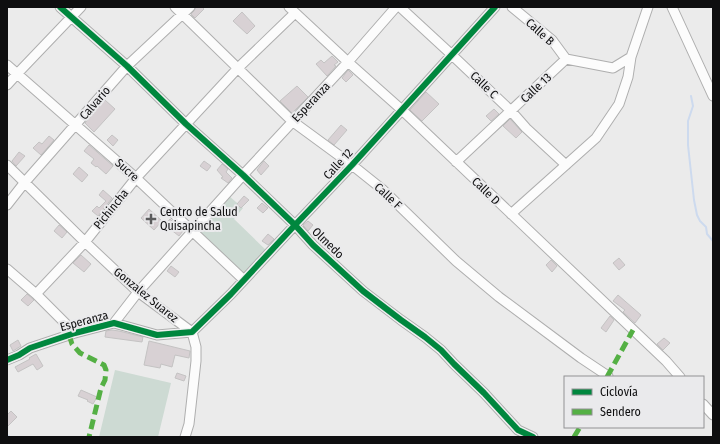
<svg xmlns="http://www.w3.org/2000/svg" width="720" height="444" viewBox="0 0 720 444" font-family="'Fira Sans Condensed',sans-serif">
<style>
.green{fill:#cddad3}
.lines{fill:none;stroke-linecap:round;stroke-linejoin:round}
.stream{stroke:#cddaee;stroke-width:2}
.building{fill:#d8d1d4;stroke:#c4c3c3}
.minor-casing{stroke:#aeaeae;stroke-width:11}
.minor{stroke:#fcfcfc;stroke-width:9}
.quiet{stroke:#54b044;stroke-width:5;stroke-dasharray:10 5;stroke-linecap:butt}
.cycleway-casing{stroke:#eaeaec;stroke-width:8}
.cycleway{stroke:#00873e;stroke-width:6}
.poi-dot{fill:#5b5b5c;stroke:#eaeaec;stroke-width:1.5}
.labels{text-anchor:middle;stroke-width:4;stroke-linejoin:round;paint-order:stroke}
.street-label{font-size:12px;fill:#0e0e0f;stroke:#eaeaec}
.poi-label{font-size:12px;fill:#0e0e0f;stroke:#eaeaec;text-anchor:start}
</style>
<rect width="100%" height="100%" fill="#ebebeb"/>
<path class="green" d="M229,196L243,208L234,219L268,252L244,275L197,230Z
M115,370L171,383L158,437H99Z"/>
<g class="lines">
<path class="stream" d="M691,96L693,106L688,121V145L694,200L697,215L700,221L706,227L707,234L713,241
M7,435L10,437"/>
</g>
<path class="building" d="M196,7H202L204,9L195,18L191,14L194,11Z
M242,12L255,26L247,34L233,21Z
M332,56L338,62L334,65L336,66L327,76L316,64L321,60L324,63Z
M348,70L353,75L346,82L342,78Z
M297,86L308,97L292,113L280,101Z
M426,92L439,104L422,121L410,110Z
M105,100L115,109L94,132L85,123Z
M494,109L499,114L491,121L486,116Z
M510,119L522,132L516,138L503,126Z
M341,125L347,130L334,145L328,140Z
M112,135L118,140L113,146L107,140Z
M49,136L54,140L41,155L33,148L39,142L42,144Z
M89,145L113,166L106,174L97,166L96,167L91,163L94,159L84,151Z
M19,152L25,156L16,166L12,161Z
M204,161L211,166L207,171L200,166Z
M264,161L269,166L261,175L257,170Z
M222,164L228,169L226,172L232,178L228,183L221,178L223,177L217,170Z
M79,167L88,175L82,182L73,174Z
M103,190L112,198L98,216L92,211L97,206L99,208L106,201L99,195Z
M244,196L249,200L241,208L237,204Z
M262,203L268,208L263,213L257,208Z
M149,209L162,221L154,230L141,218Z
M170,219L183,231L179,236L170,229L169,230L164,226Z
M308,221L313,225L308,231L303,225Z
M59,225L67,232L62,238L54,231Z
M268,234L274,239L268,245L262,241Z
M81,255L91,264L84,272L73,263Z
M619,258L625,265L619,270L613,263Z
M551,260L557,266L552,272L546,265Z
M171,266L179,272L175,277L167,271Z
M27,294L34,300L28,306L21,300Z
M618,295L641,315L635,323L623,312L625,310L613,301Z
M610,316L614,320L606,332L601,328Z
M112,330L119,331L143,337L142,342L105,337L106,331Z
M664,338L670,343L663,350L657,344Z
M18,340L21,346L13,351L10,345Z
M149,341L190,351L189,358L175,355L172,367L161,364L160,368L144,365Z
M36,354L43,366L37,370L33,364L18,372L15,367L30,359L29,358Z
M177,373L186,376L184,381L175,378Z
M81,390L97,397L93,404L87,401L88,400L78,396Z
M11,411L17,417L7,427V415Z"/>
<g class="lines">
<g class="minor-casing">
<path id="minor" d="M60,7L127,66L186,124L243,175L295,225L313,245L363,291L401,320L425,337L441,350L454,364L484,393L518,430L533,437
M175,7L292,121L352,165L382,189L456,261L499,297L581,358L608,376
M289,7L348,62L402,110L666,361L680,377
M400,7L452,55L511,111L526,128L566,165
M512,7L552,40L566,59
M672,7L713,96
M7,65L136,178L244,280
M7,85L17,74L81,7
M456,162L566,59L613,68L631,57
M7,165L85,242L138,292L192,332L196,347V361L189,424L185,437
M7,205L25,182L127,66L190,7
M511,214L596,138L619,104L628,77L631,57L648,7
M7,269L36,294L75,333
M36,294L85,242L136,178L238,68L295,13
M114,323L138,292L243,175L348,62L396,7
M7,360L19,355L30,348L75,333L114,323L157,335L192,332L231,294L295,225L352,165L495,7
M703,404L713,415"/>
</g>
<use href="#minor" class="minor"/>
<path class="quiet" d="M69,335L72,344L80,353L104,365L106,370L105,380L101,388L89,437
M607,377L633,330
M574,437L580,427"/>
<g class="cycleway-casing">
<path id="cycleway" d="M60,7L127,66L186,124L243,175L295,225L313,245L363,291L401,320L425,337L441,350L454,364L484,393L518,430L533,437
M7,360L19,355L30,348L75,333L114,323L157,335L192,332L231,294L295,225L352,165L495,7"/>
</g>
<use href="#cycleway" class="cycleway"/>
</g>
<path class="poi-dot" d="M149 213h4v4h4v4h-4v4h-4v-4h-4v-4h4z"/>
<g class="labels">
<g class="street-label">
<text transform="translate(540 32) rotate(42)" y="4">Calle B</text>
<text transform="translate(484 85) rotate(44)" y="4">Calle C</text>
<text transform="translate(536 88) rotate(-43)" y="4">Calle 13</text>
<text transform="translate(311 102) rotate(-47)" y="4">Esperanza</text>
<text transform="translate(95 103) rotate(-49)" y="4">Calvario</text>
<text transform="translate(338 164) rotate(-47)" y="4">Calle 12</text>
<text transform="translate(127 170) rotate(42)" y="4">Sucre</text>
<text transform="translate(486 191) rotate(44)" y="4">Calle D</text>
<text transform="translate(388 196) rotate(43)" y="4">Calle F</text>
<text transform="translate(111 209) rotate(-51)" y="4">Pichincha</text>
<text transform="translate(328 243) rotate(44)" y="4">Olmedo</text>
<text transform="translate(146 295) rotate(39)" y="4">Gonzalez Suarez</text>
<text transform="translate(84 321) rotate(-15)" y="4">Esperanza</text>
</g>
<g class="poi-label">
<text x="160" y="216">Centro de Salud<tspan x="160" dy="14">Quisapincha</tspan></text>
</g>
</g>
<rect width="720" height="444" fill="none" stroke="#0e0e0f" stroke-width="16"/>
<rect x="564" y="376" width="140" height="52" fill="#eaeaec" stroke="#929294"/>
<rect x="572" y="389" width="20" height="6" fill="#00873e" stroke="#929294"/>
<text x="600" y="396" font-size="12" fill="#0e0e0f">Ciclovía</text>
<rect x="572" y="409" width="20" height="6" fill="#54b044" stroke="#929294"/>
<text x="600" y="416" font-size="12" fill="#0e0e0f">Sendero</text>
</svg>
